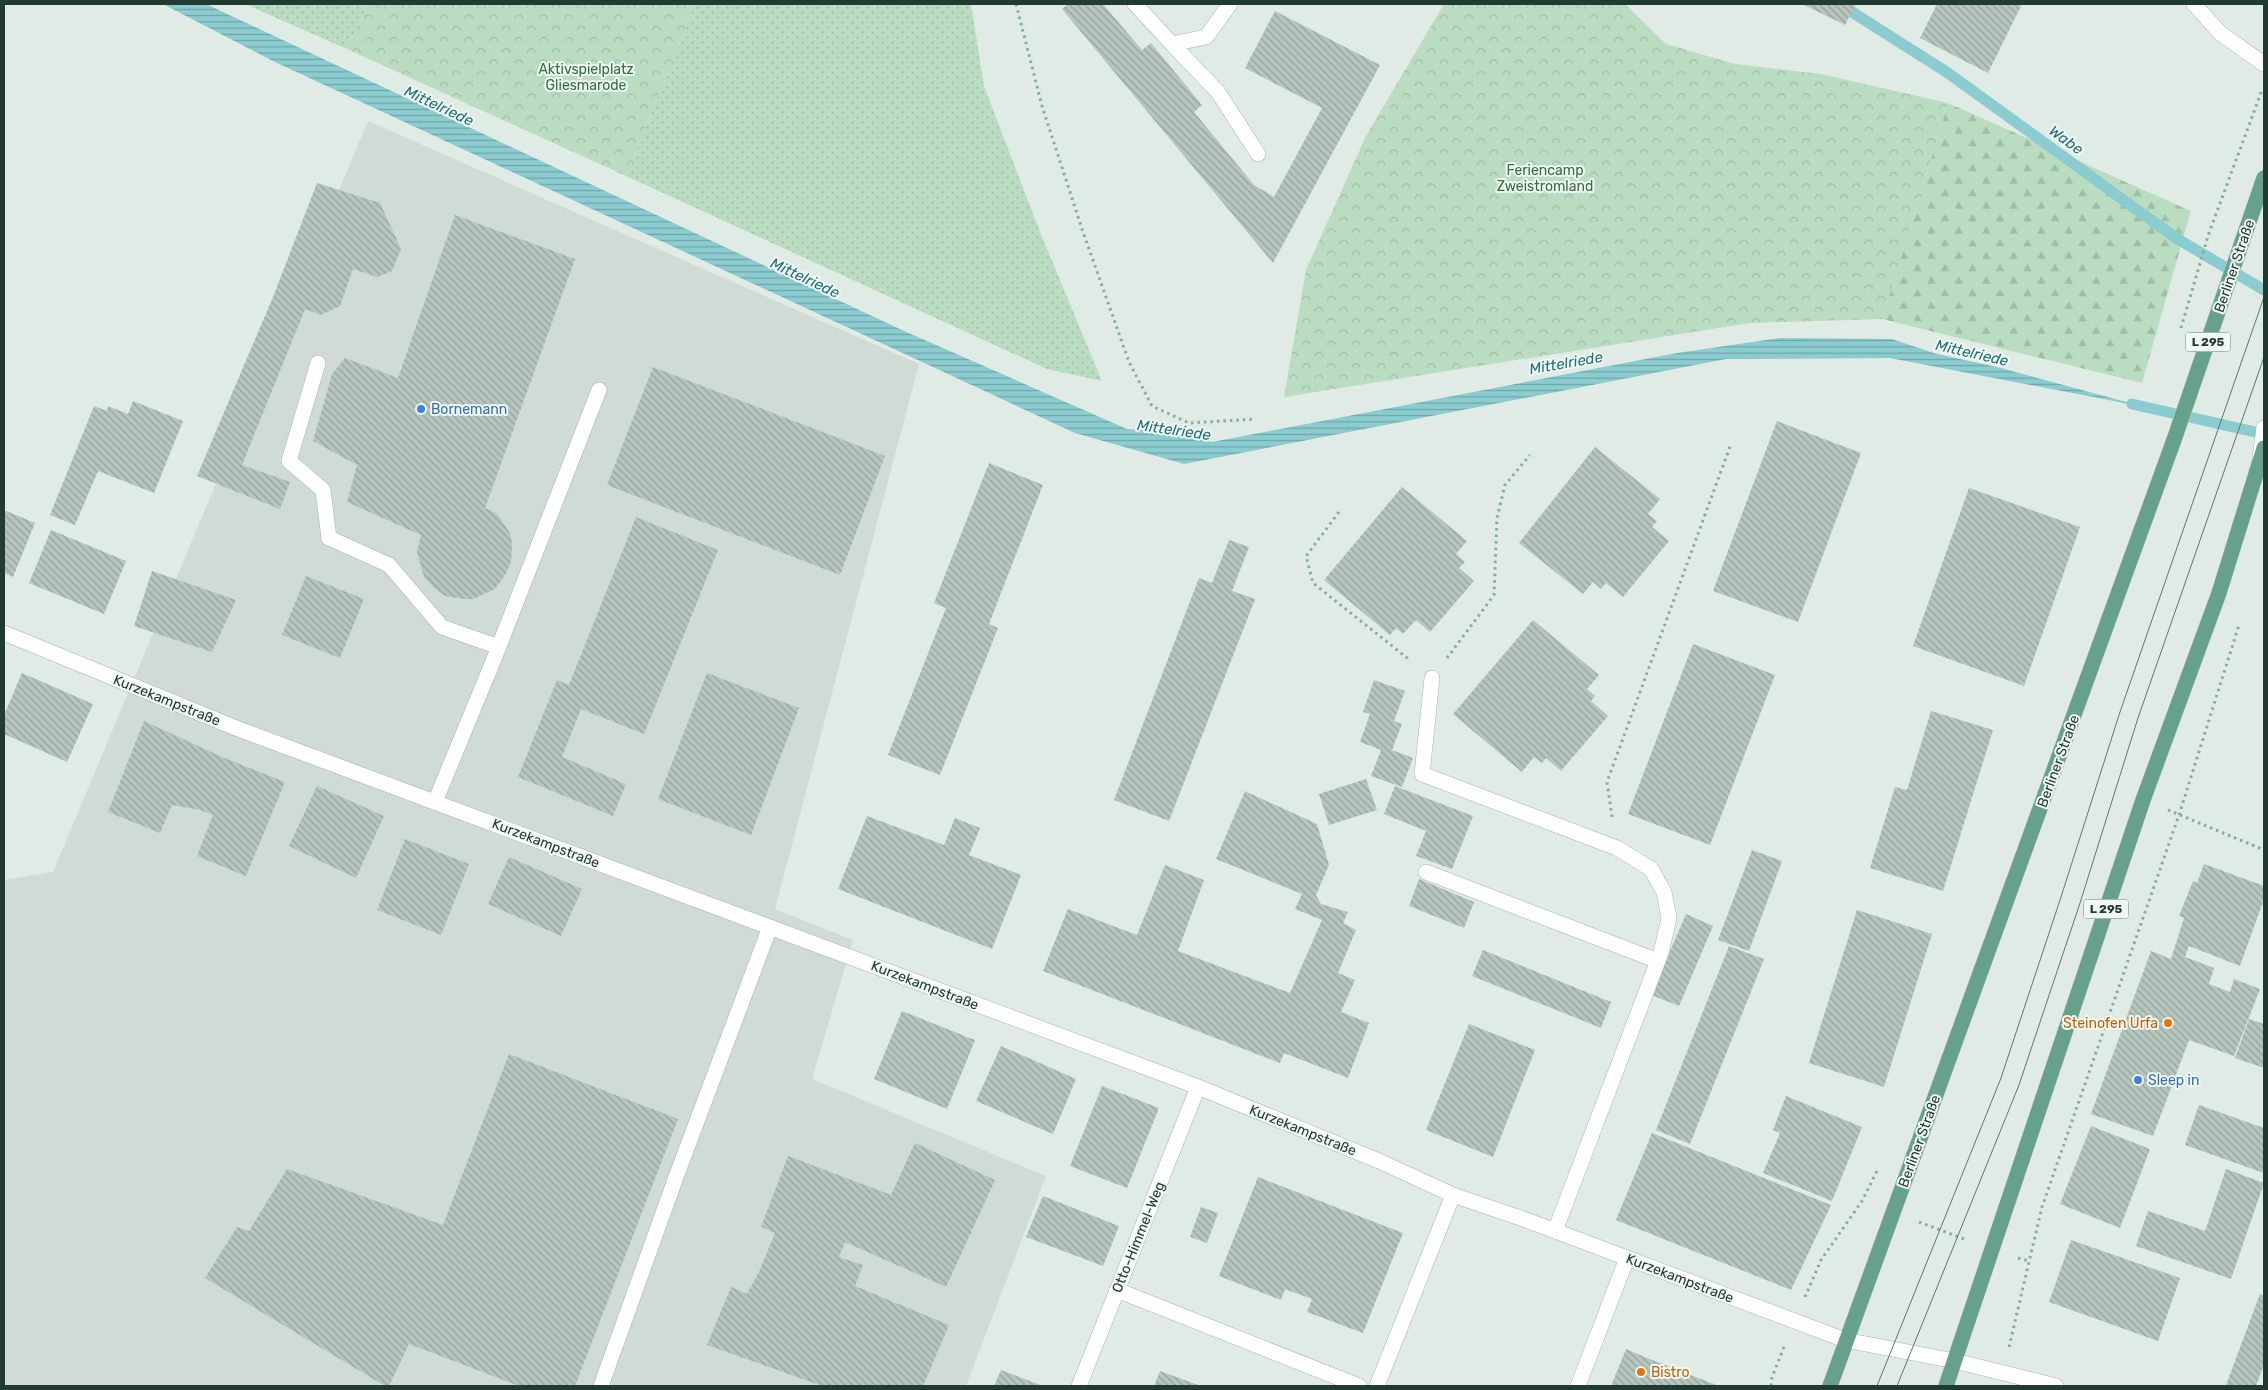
<svg xmlns="http://www.w3.org/2000/svg" width="2268" height="1390" viewBox="0 0 2268 1390" font-family="Rubik,sans-serif">
<style>
.built{fill:#cfdbd4}
.grass{fill:url(#grass-dots)}
.forest{fill:url(#forest-firs)}
.park{fill:url(#park-crowns)}
.water{fill:url(#water-rules)}
.lines{fill:none;stroke-linecap:round;stroke-linejoin:round}
.stream{stroke:#8acccf;stroke-width:11}
.building{fill:url(#building-back-hatch)}
.lane-casing{stroke:#a4b3ac;stroke-width:16}
.street-casing{stroke:#a4b3ac;stroke-width:16}
.primary-casing{stroke:#c1c8c6;stroke-width:16}
.path{stroke:#82ae9c;stroke-width:3;stroke-dasharray:2.5 4;stroke-linecap:butt}
.lane{stroke:#fff;stroke-width:15}
.street{stroke:#fff;stroke-width:15}
.primary{stroke:#67a08b;stroke-width:15}
.tram{stroke:#5c776d;stroke-width:1}
.shop-dot{fill:#3f7fe0;stroke:#f1f8f4;stroke-width:2}
.food-dot{fill:#e8710a;stroke:#f1f8f4;stroke-width:2}
.labels{text-anchor:middle;stroke-width:4;stroke-linejoin:round;paint-order:stroke}
.shield{fill:#f1f8f4;stroke:#60746c;stroke-width:1}
.shield-label{font-size:12px;font-weight:bold;fill:#223b32}
.park-label{font-size:14px;fill:#2d7140;stroke:#f1f8f4}
.street-label{font-size:14px;fill:#223b32;stroke:#f1f8f4}
.shop-label{font-size:14px;fill:#366cbe;stroke:#f1f8f4;text-anchor:start}
.food-label{font-size:14px;fill:#c56008;stroke:#f1f8f4;text-anchor:end}
.water-label{font-size:15px;font-style:italic;fill:#1e7076;stroke:#f1f8f4}
</style>
<defs>
<pattern id="grass-dots" width="8" height="8" patternUnits="userSpaceOnUse" patternTransform="scale(1.25)"><rect width="8" height="8" fill="#badcc0"/><path d="M2 2h.1M6 6h.1" fill="none" stroke="#a0bea5" stroke-width="1.8" stroke-linecap="round"/></pattern>
<pattern id="forest-firs" width="22" height="20" patternUnits="userSpaceOnUse" patternTransform="scale(1.25)"><rect width="22" height="20" fill="#badcc0"/><path d="M5 1l3.5 6h-7zM16 11l3.5 6h-7z" fill="#a0bea5"/></pattern>
<pattern id="park-crowns" width="20" height="18" patternUnits="userSpaceOnUse" patternTransform="scale(1.25)"><rect width="20" height="18" fill="#badcc0"/><path d="M2 6a3 3 0 1 1 6 0M12 15a3 3 0 1 1 6 0" fill="none" stroke="#a0bea5"/></pattern>
<pattern id="water-rules" width="6" height="5" patternUnits="userSpaceOnUse" patternTransform="scale(1.25)"><rect width="6" height="5" fill="#8acccf"/><path d="M0 2.5h6" fill="none" stroke="#70a7a9"/></pattern>
<pattern id="building-back-hatch" width="6" height="6" patternUnits="userSpaceOnUse" patternTransform="scale(1.25)"><rect width="6" height="6" fill="#b6c6be"/><path d="M-1 5l2 2M0 0l6 6M5-1l2 2" fill="none" stroke="#94a29b"/></pattern>
</defs>
<rect width="100%" height="100%" fill="#e1ebe6"/>
<path class="built" d="M368,121L919,364L775,909L853,940L812,1079L1046,1176L966,1386H4V880L53,872Z"/>
<path class="grass" d="M245,4H368L347,49Z
M695,4H971L984,86L1040,232L1102,381L1047,369L626,176Z"/>
<path class="forest" d="M1948,103L2191,211L2142,383L1882,319Z"/>
<path class="park" d="M368,4H695L626,176L347,49Z
M1444,4H1625L1666,44L1735,64L1821,74L1948,103L1882,319L1750,323L1284,397L1306,270L1366,136Z"/>
<path class="water" d="M163,4H206L902,330L1127,429L1160,431L1212,442L1677,353L1780,338L1892,339L1937,354L1997,367L2145,407L1890,358L1726,359L1184,464L1075,433L275,62Z"/>
<g class="lines">
<path class="stream" d="M1852,12L1948,73L2176,238L2264,290
M2132,404L2264,434"/>
</g>
<path class="building" d="M1068,4H1103L1142,50L1151,43L1202,105L1194,112L1254,185L1274,197L1322,108L1245,68L1275,11L1380,65L1273,263L1062,9Z
M1802,4H1856L1845,25Z
M1937,4H2022L1988,73L1920,38Z
M317,183L380,203L401,249L392,271L377,277L353,269L340,306L321,315L305,309L242,465L290,482L280,509L197,476L273,297Z
M455,215L575,259L485,508L497,514L510,533L512,544L511,562L505,575L495,589L473,599H464L445,596L434,588L424,577L417,552L421,535L347,502L357,465L313,441L332,374L345,358L398,378Z
M653,367L885,456L840,575L607,485Z
M133,401L183,421L154,493L98,471L75,525L50,515L94,406L107,411L108,406L128,414Z
M1777,421L1861,453L1798,622L1713,591Z
M1595,447L1660,499L1648,514L1657,521L1652,527L1669,541L1623,597L1606,583L1601,589L1593,582L1583,594L1519,543Z
M989,463L1043,485L989,624L998,628L940,775L888,755L946,608L934,603Z
M1402,487L1467,541L1456,554L1465,562L1459,568L1474,581L1430,632L1416,620L1403,634L1396,628L1390,635L1324,580Z
M1969,488L2080,527L2024,686L1913,646Z
M4,510L35,523L13,577L4,573Z
M636,517L718,550L644,734L581,709L562,757L626,784L613,816L518,777L557,680L569,685Z
M51,530L126,561L104,614L29,583Z
M1229,540L1249,547L1232,591L1255,599L1169,821L1114,800L1199,578L1212,583Z
M152,571L236,600L212,652L134,626Z
M306,576L364,599L340,658L282,635Z
M1533,620L1599,675L1587,689L1595,696L1591,701L1608,716L1561,771L1546,758L1542,763L1534,757L1522,772L1453,714Z
M1693,644L1775,675L1710,845L1628,814Z
M22,673L93,704L67,762L4,734V715Z
M707,673L799,708L751,835L658,799Z
M1374,680L1405,691L1394,721L1402,724L1392,750L1413,758L1402,787L1371,776L1381,750L1360,742L1370,714L1363,712Z
M1931,711L1993,730L1943,891L1870,868L1895,787L1907,790Z
M144,721L222,757L285,782L246,876L197,856L213,815L200,810L172,805L160,833L108,812Z
M1366,779L1377,810L1329,825L1319,794Z
M317,786L384,816L356,878L289,846Z
M1395,786L1473,816L1452,869L1416,856L1426,831L1384,814Z
M1245,791L1317,824L1329,865L1316,895L1321,904L1348,912L1343,923L1356,930L1338,973L1355,980L1341,1012L1369,1023L1348,1078L1284,1053L1280,1063L1043,971L1068,909L1137,935L1165,865L1204,880L1178,951L1290,993L1322,920L1295,909L1302,894L1216,859Z
M867,816L944,845L955,818L980,828L969,855L1021,875L992,949L838,889Z
M405,839L469,864L441,935L377,910Z
M1752,850L1782,861L1749,951L1718,940Z
M509,857L582,889L561,936L488,904Z
M2204,864L2264,886V899L2240,966L2189,946L2185,957L2214,968L2209,984L2230,992L2234,979L2260,989L2234,1056L2189,1040L2153,1136L2091,1114L2151,951L2171,959L2184,918L2179,916L2193,881L2197,883Z
M1419,879L1474,902L1464,928L1409,906Z
M1857,910L1932,934L1884,1087L1809,1063Z
M1686,914L1713,926L1679,1006L1651,995Z
M1729,946L1764,959L1690,1144L1656,1130Z
M1483,950L1611,1002L1601,1028L1472,976Z
M902,1011L975,1040L947,1109L874,1079Z
M2249,1019L2264,1024V1068L2235,1058Z
M1469,1024L1535,1050L1493,1157L1426,1130Z
M1001,1046L1076,1079L1053,1134L976,1101Z
M509,1054L678,1119L575,1386H519L409,1344L389,1386H385L205,1278L237,1227L249,1231L287,1169L443,1225Z
M1102,1086L1159,1108L1127,1188L1070,1166Z
M1786,1096L1862,1127L1832,1201L1763,1173L1780,1133L1773,1130Z
M2199,1105L2264,1128V1173L2185,1145Z
M2091,1126L2150,1149L2120,1228L2060,1204Z
M1652,1133L1831,1205L1791,1290L1616,1220Z
M915,1143L995,1180L946,1287L845,1242L839,1257L863,1265L855,1286L949,1325L923,1386H822L707,1345L731,1287L747,1294L759,1272L775,1233L761,1227L788,1156L891,1195Z
M2226,1169L2264,1183L2231,1279L2136,1246L2148,1211L2205,1231Z
M1258,1177L1403,1233L1363,1333L1307,1312L1312,1299L1285,1289L1281,1300L1219,1276Z
M1043,1196L1119,1226L1103,1266L1026,1237Z
M1201,1207L1218,1213L1207,1243L1190,1237Z
M2071,1240L2180,1278L2158,1341L2049,1302Z
M2260,1294L2264,1296V1364L2256,1386H2231L2226,1385Z
M1626,1349L1647,1358L1719,1386H1611Z
M1001,1370L1043,1386H994Z
M1160,1371L1201,1386H1154Z"/>
<g class="lines">
<g class="lane-casing">
<path id="lane" d="M1135,4L1172,44L1206,37L1230,4
M1172,44L1218,92L1258,154
M318,363L289,461L323,490L329,538L389,565L442,627L499,647
M2260,458L2264,428
M1432,678L1422,774L1617,848L1651,869L1664,892L1669,918L1661,953L1555,1231
M435,802L494,659L599,390
M1426,872L1658,961
M1117,1290L1359,1386
M601,1386L676,1177L770,927
M1377,1386L1453,1195
M1578,1386L1627,1258"/>
</g>
<g class="street-casing">
<path id="street" d="M2194,4L2220,33L2264,64
M4,633L236,728L1198,1087L1379,1161L1453,1195L1526,1220L1845,1340L1955,1361L2056,1386
M1079,1386L1198,1087"/>
</g>
<g class="primary-casing">
<path id="primary" d="M1830,1386L2175,437L2264,178
M1946,1386L2143,800L2219,593L2264,448"/>
</g>
<path class="path" d="M1016,4L1042,106L1083,232L1129,362L1152,406L1189,423L1256,419
M2181,328L2209,233L2262,90
M1339,512L1306,556L1313,583L1411,661
M1447,658L1494,595L1497,518L1505,485L1530,455
M2168,810L2264,850
M1612,817L1607,782L1731,444
M1919,1222L1967,1240
M2018,1258L2029,1261
M1805,1297L1821,1260L1862,1201L1877,1171
M2009,1347L2042,1207L2179,815L2239,625
M1771,1386L1772,1377L1784,1347"/>
<use href="#lane" class="lane"/>
<use href="#street" class="street"/>
<use href="#primary" class="primary"/>
<path class="tram" d="M1877,1386L2001,1078L2061,897L2120,712L2264,297
M1897,1386L2019,1085L2080,903L2138,718L2264,357"/>
</g>
<g class="shop-dot">
<circle cx="421" cy="409" r="5"/>
<circle cx="2138" cy="1080" r="5"/>
</g>
<g class="food-dot">
<circle cx="2168" cy="1023" r="5"/>
<circle cx="1641" cy="1372" r="5"/>
</g>
<g class="labels">
<g class="shield">
<rect x="2185.5" y="332.5" width="45" height="19" rx="4"/>
<rect x="2083.5" y="899.5" width="45" height="19" rx="4"/>
</g>
<g class="shield-label">
<text x="2208" y="346">L 295</text>
<text x="2106" y="913">L 295</text>
</g>
<g class="park-label">
<text x="586" y="74">Aktivspielplatz<tspan x="586" dy="16">Gliesmarode</tspan></text>
<text x="1545" y="175">Feriencamp<tspan x="1545" dy="16">Zweistromland</tspan></text>
</g>
<g class="street-label">
<text transform="translate(2234 266) rotate(-71)" y="5">Berliner Straße</text>
<text transform="translate(167 700) rotate(22)" y="5">Kurzekampstraße</text>
<text transform="translate(2058 761) rotate(-70)" y="5">Berliner Straße</text>
<text transform="translate(546 843) rotate(21)" y="5">Kurzekampstraße</text>
<text transform="translate(925 985) rotate(21)" y="5">Kurzekampstraße</text>
<text transform="translate(1303 1130) rotate(22)" y="5">Kurzekampstraße</text>
<text transform="translate(1919 1141) rotate(-70)" y="5">Berliner Straße</text>
<text transform="translate(1138 1237) rotate(-68)" y="5">Otto-Himmel-Weg</text>
<text transform="translate(1680 1278) rotate(21)" y="5">Kurzekampstraße</text>
</g>
<g class="shop-label">
<text x="431" y="414">Bornemann</text>
<text x="2148" y="1085">Sleep in</text>
</g>
<g class="food-label">
<text x="2158" y="1028">Steinofen Urfa</text>
<text x="1651" y="1377" text-anchor="start">Bistro</text>
</g>
<g class="water-label">
<text transform="translate(439 106) rotate(25)" y="5">Mittelriede</text>
<text transform="translate(2066 140) rotate(36)" y="5">Wabe</text>
<text transform="translate(805 278) rotate(25)" y="5">Mittelriede</text>
<text transform="translate(1972 353) rotate(13)" y="5">Mittelriede</text>
<text transform="translate(1566 363) rotate(-10)" y="5">Mittelriede</text>
<text transform="translate(1174 430) rotate(8)" y="5">Mittelriede</text>
</g>
</g>
<rect width="2268" height="1390" fill="none" stroke="#223b32" stroke-width="10"/>
</svg>
